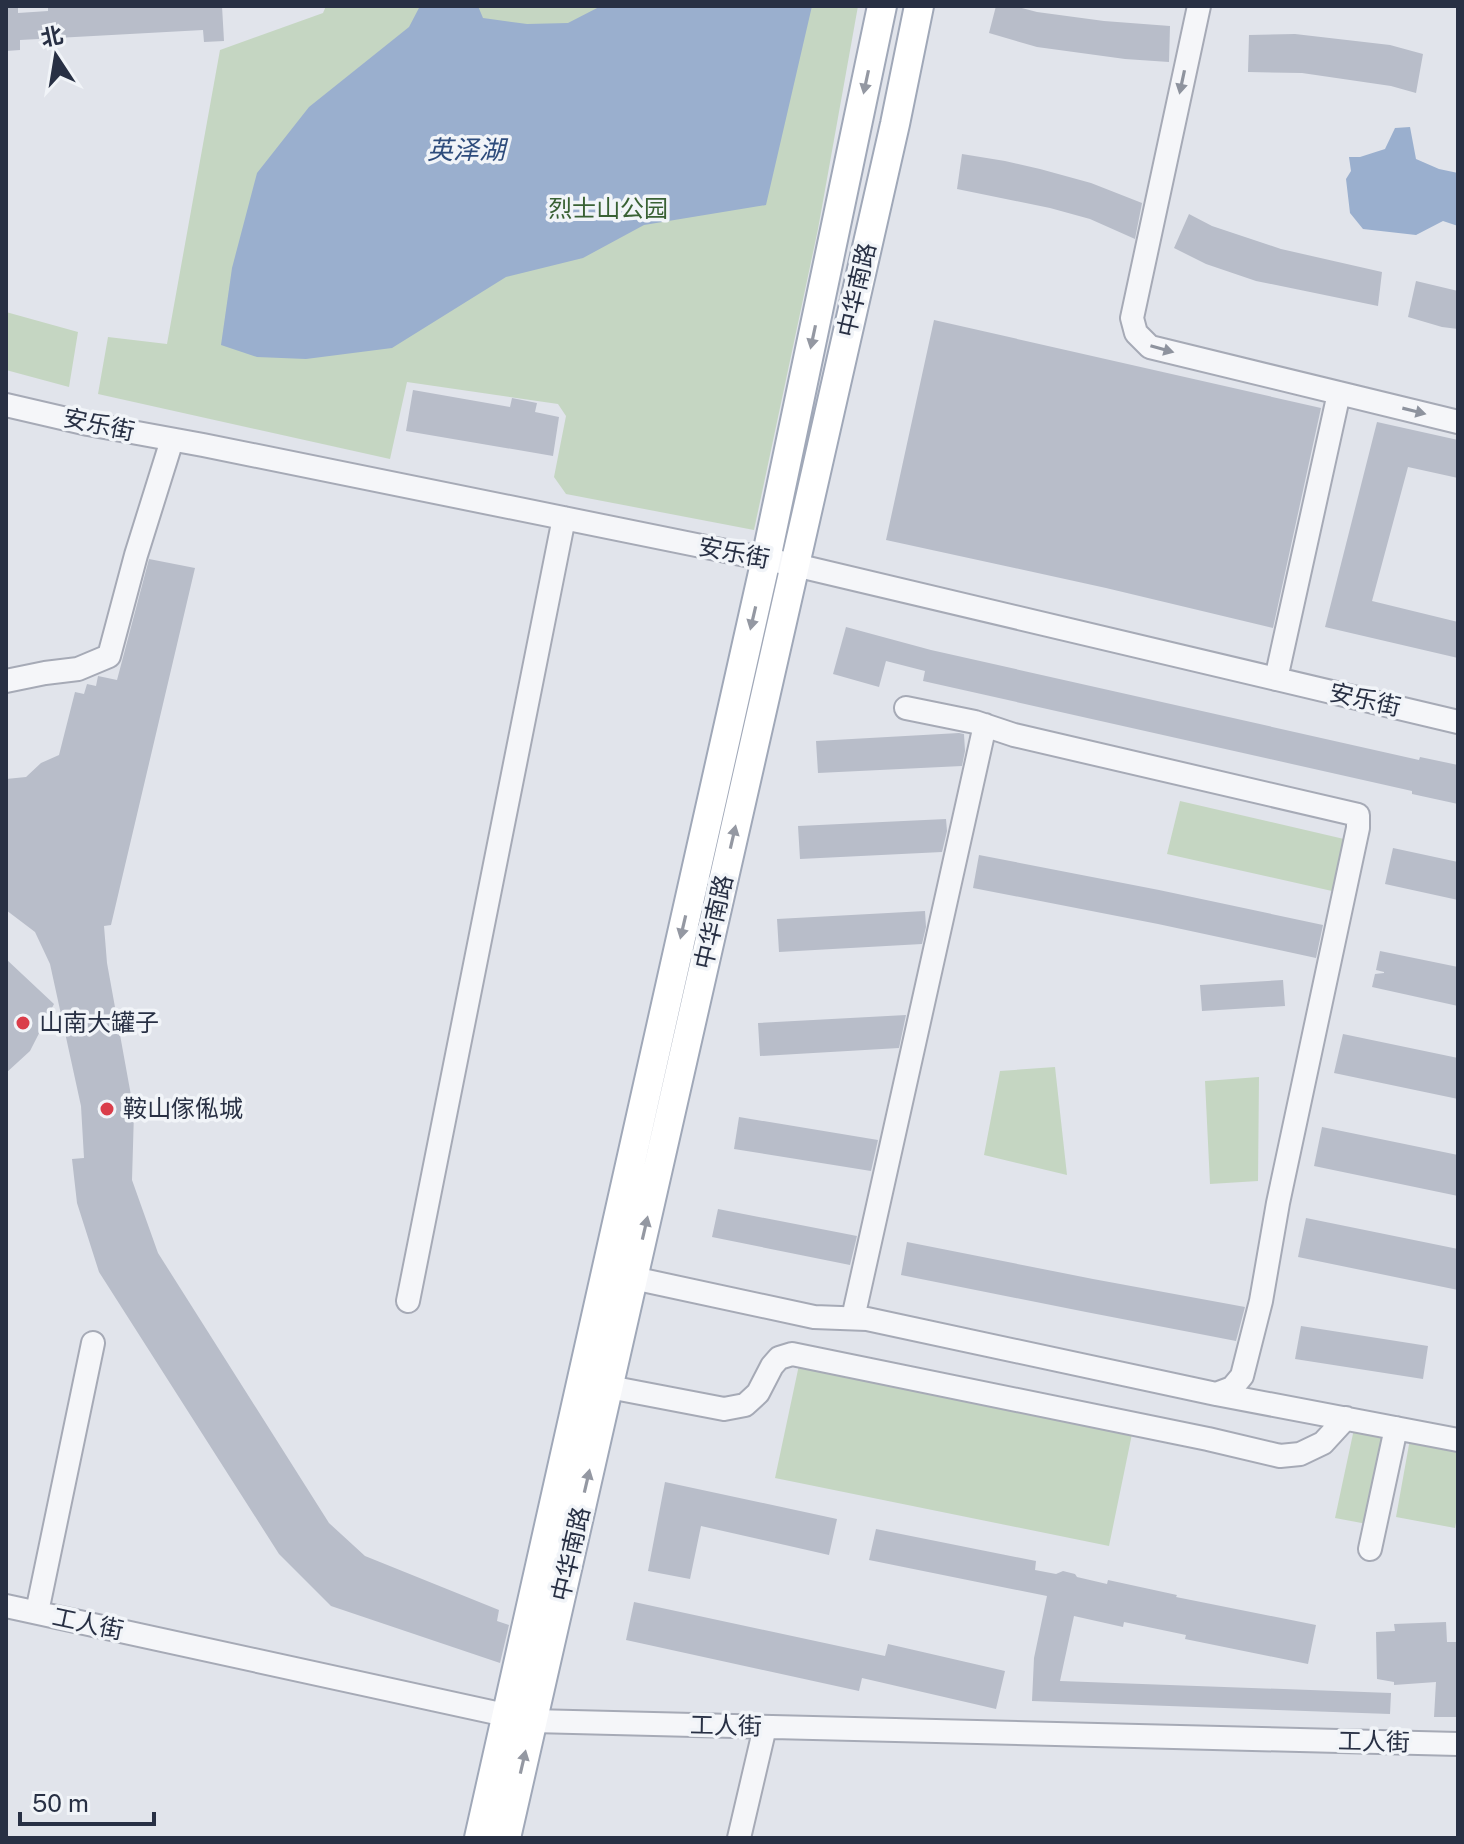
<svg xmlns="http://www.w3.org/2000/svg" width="1464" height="1844" viewBox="0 0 1464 1844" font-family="'Public Sans','Noto Sans SC',sans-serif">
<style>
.green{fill:#c5d6c2}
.water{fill:#9aafce}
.building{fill:#b8bdc9}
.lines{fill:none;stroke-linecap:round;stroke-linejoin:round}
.minor-casing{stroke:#a6aab6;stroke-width:26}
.major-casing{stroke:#a0a8b8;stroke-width:32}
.minor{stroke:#f5f6f9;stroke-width:22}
.major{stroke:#fff;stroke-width:28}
.oneway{fill:#9498a2}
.oneway2{fill:#8e939e}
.poi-dot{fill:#da3d4a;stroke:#f1f4f8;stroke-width:3}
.labels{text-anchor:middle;stroke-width:7;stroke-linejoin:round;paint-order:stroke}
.park-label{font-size:24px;fill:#396134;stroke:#f1f4f8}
.street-label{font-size:24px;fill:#283044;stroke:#f1f4f8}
.poi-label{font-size:24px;fill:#283044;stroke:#f1f4f8;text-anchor:start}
.water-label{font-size:26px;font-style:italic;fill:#2e4c7c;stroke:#f1f4f8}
</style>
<rect width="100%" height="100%" fill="#e1e4eb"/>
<path class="green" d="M326,6H858L818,229L754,530L566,494L554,477L566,416L558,404L407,382L390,459L98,394L108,337L167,344L220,50L323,13Z
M6,312L78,332L69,387L6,370Z
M1180,801L1344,839L1332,891L1167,854Z
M1055,1067L1067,1175L984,1155L1000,1071Z
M1259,1077L1258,1181L1210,1184L1205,1081Z
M799,1365L1132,1434L1109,1546L775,1478Z
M1354,1429L1386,1435L1367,1524L1335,1518Z
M1410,1439L1458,1448V1512L1455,1528L1396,1517Z"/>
<path class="water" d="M420,6H478L483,18L527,24L568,23L601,6H812L766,205L644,225L583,258L506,277L392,348L306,359L257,357L221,345L232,268L257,173L309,107L409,27Z
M1410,127L1416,159L1439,169L1458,173V226L1443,221L1416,235L1363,229L1350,213L1346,179L1351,171L1349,157H1360L1385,149L1395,128Z"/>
<path class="building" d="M6,6H18V13L48,11V6H222L224,41L204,42L203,30L20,40V50L6,51Z
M996,6H1014L1037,12L1104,21L1170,26L1169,62L1125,59L1037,47L989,33Z
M1295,34L1390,45L1423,54L1416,93L1391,86L1302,73L1248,72L1249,35Z
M962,154L1005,161L1040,169L1091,183L1142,203L1135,239L1090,219L1050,208L957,189Z
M1189,214L1212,226L1281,249L1382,272L1378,306L1256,281L1206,264L1174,248Z
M1416,281L1458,291V329L1442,327L1408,317Z
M934,320L1321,408L1273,628L1106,588L886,540Z
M413,390L510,407L512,398L537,403L535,412L559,417L553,456L406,431Z
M1377,422L1458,440V478L1408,467L1372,601L1458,622V658L1325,627Z
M149,559L195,568L111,925L104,926L107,963L134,1112L132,1180L158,1253L329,1523L365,1556L499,1610L497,1621L509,1625L500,1663L331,1606L279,1554L99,1272L77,1203L72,1159L84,1158L81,1106L50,964L35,932L6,910V779L26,777L41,763L59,755L75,692L84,694L87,684L96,686L98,676L117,680Z
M846,627L931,650L1419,760L1420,757L1458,765V804L1412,794V791L923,681L925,671L886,661L879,687L833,674Z
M959,733L964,734L965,751L962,766L818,773L816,741Z
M946,819L947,831L942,852L800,859L798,826Z
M1393,848L1458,862V900L1385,884Z
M979,855L1159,890L1323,925L1316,958L1158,924L973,888Z
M925,911L926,927L922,944L779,952L777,919Z
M1380,951L1458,967V1006L1372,987L1375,974L1384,973V972L1376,970Z
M6,959L54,1004L30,1051L6,1073Z
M1283,980L1285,1006L1202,1011L1200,985Z
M906,1015L899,1048L760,1056L758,1023Z
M1343,1034L1458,1058V1099L1334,1073Z
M739,1117L878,1140L871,1171L734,1149Z
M1322,1127L1458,1155V1196L1314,1166Z
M718,1209L857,1236L850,1265L712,1237Z
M1306,1218L1458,1249V1290L1298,1257Z
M907,1242L1093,1279L1245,1307L1236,1341L1086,1312L901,1275Z
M1301,1326L1428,1346L1423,1379L1295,1359Z
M665,1482L837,1519L829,1555L701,1526L690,1579L648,1571Z
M876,1529L1036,1561L1035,1570L1056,1574L1063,1571L1075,1574L1077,1577L1107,1584L1108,1580L1177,1595L1176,1597L1316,1625L1308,1664L1185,1639L1186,1635L1124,1622L1123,1627L1074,1616L1060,1681L1391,1693L1390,1714L1032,1701L1034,1658L1047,1596L869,1560Z
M634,1602L885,1656L888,1644L1005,1671L996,1709L862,1678L859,1691L626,1640Z
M1446,1622L1447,1642H1458V1717H1434L1436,1682L1394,1685V1682L1377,1679L1376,1632L1395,1631L1394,1624Z"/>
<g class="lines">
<g class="minor-casing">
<path id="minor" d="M1199,6L1132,318L1136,333L1150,347L1458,422
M6,405L88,424L203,445L795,565L1458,722
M1276,679L1339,393
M6,681L45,673L78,669L109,656L136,555L172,440
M633,1278L814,1317L867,1319L1216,1394L1232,1388L1242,1376L1261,1301L1278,1203L1358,828V815L1014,735L975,722L906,708
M408,1301L564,518
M853,1318L985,725
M609,1387L724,1409L745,1405L758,1393L772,1366L779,1358L792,1354L1208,1439L1280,1456L1300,1454L1323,1443L1346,1418
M1216,1394L1458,1440
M1370,1549L1396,1428
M6,1606L533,1721L1458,1744
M37,1612L93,1343
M739,1838L765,1727"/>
</g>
<g class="major-casing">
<path id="major" d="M479,1838L766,559L882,6
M506,1838L895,124L919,6"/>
</g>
<use href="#minor" class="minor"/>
<use href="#major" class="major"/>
</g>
<defs><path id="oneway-solid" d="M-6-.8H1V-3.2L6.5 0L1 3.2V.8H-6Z" transform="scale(2)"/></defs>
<g class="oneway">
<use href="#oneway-solid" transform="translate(866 82) rotate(102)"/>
<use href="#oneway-solid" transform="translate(813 337) rotate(102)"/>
<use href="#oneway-solid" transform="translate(753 618) rotate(103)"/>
<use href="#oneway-solid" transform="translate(733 837) rotate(-77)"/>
<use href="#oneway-solid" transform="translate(683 927) rotate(103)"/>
<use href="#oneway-solid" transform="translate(645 1228) rotate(-77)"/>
<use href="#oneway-solid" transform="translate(587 1481) rotate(-77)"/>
<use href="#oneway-solid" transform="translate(523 1762) rotate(-77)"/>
</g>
<g class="oneway2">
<use href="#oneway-solid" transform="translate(1182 82) rotate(102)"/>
<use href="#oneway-solid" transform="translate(1162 349) rotate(16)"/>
<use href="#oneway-solid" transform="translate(1414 411) rotate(14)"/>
</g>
<g class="poi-dot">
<circle cx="23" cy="1023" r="8"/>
<circle cx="107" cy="1109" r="8"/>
</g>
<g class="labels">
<g class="park-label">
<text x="608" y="217">烈士山公园</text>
</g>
<g class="street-label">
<text transform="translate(857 290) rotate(-77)" y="8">中华南路</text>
<text transform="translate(99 425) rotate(12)" y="8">安乐街</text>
<text transform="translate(734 553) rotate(11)" y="8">安乐街</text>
<text transform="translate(1365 700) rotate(13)" y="8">安乐街</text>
<text transform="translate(714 922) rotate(-77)" y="8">中华南路</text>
<text transform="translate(571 1554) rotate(-77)" y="8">中华南路</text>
<text transform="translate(88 1624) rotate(12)" y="8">工人街</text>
<text transform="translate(726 1726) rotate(1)" y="8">工人街</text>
<text transform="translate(1374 1742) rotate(1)" y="8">工人街</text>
</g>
<g class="poi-label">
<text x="39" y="1031">山南大罐子</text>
<text x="123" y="1117">鞍山傢俬城</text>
</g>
<g class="water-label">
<text x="466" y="159">英泽湖</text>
</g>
</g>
<rect width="1464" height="1844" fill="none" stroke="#283044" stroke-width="16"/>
<g transform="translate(56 56) rotate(348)" stroke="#f1f4f8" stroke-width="6" paint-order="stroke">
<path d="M0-6L14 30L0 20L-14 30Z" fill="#283044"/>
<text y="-12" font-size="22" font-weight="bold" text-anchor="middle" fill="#283044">北</text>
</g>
<path d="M20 1812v12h134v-12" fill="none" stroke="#283044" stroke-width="4"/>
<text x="32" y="1812" font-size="24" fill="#283044" stroke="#f1f4f8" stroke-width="6" paint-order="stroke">50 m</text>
</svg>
